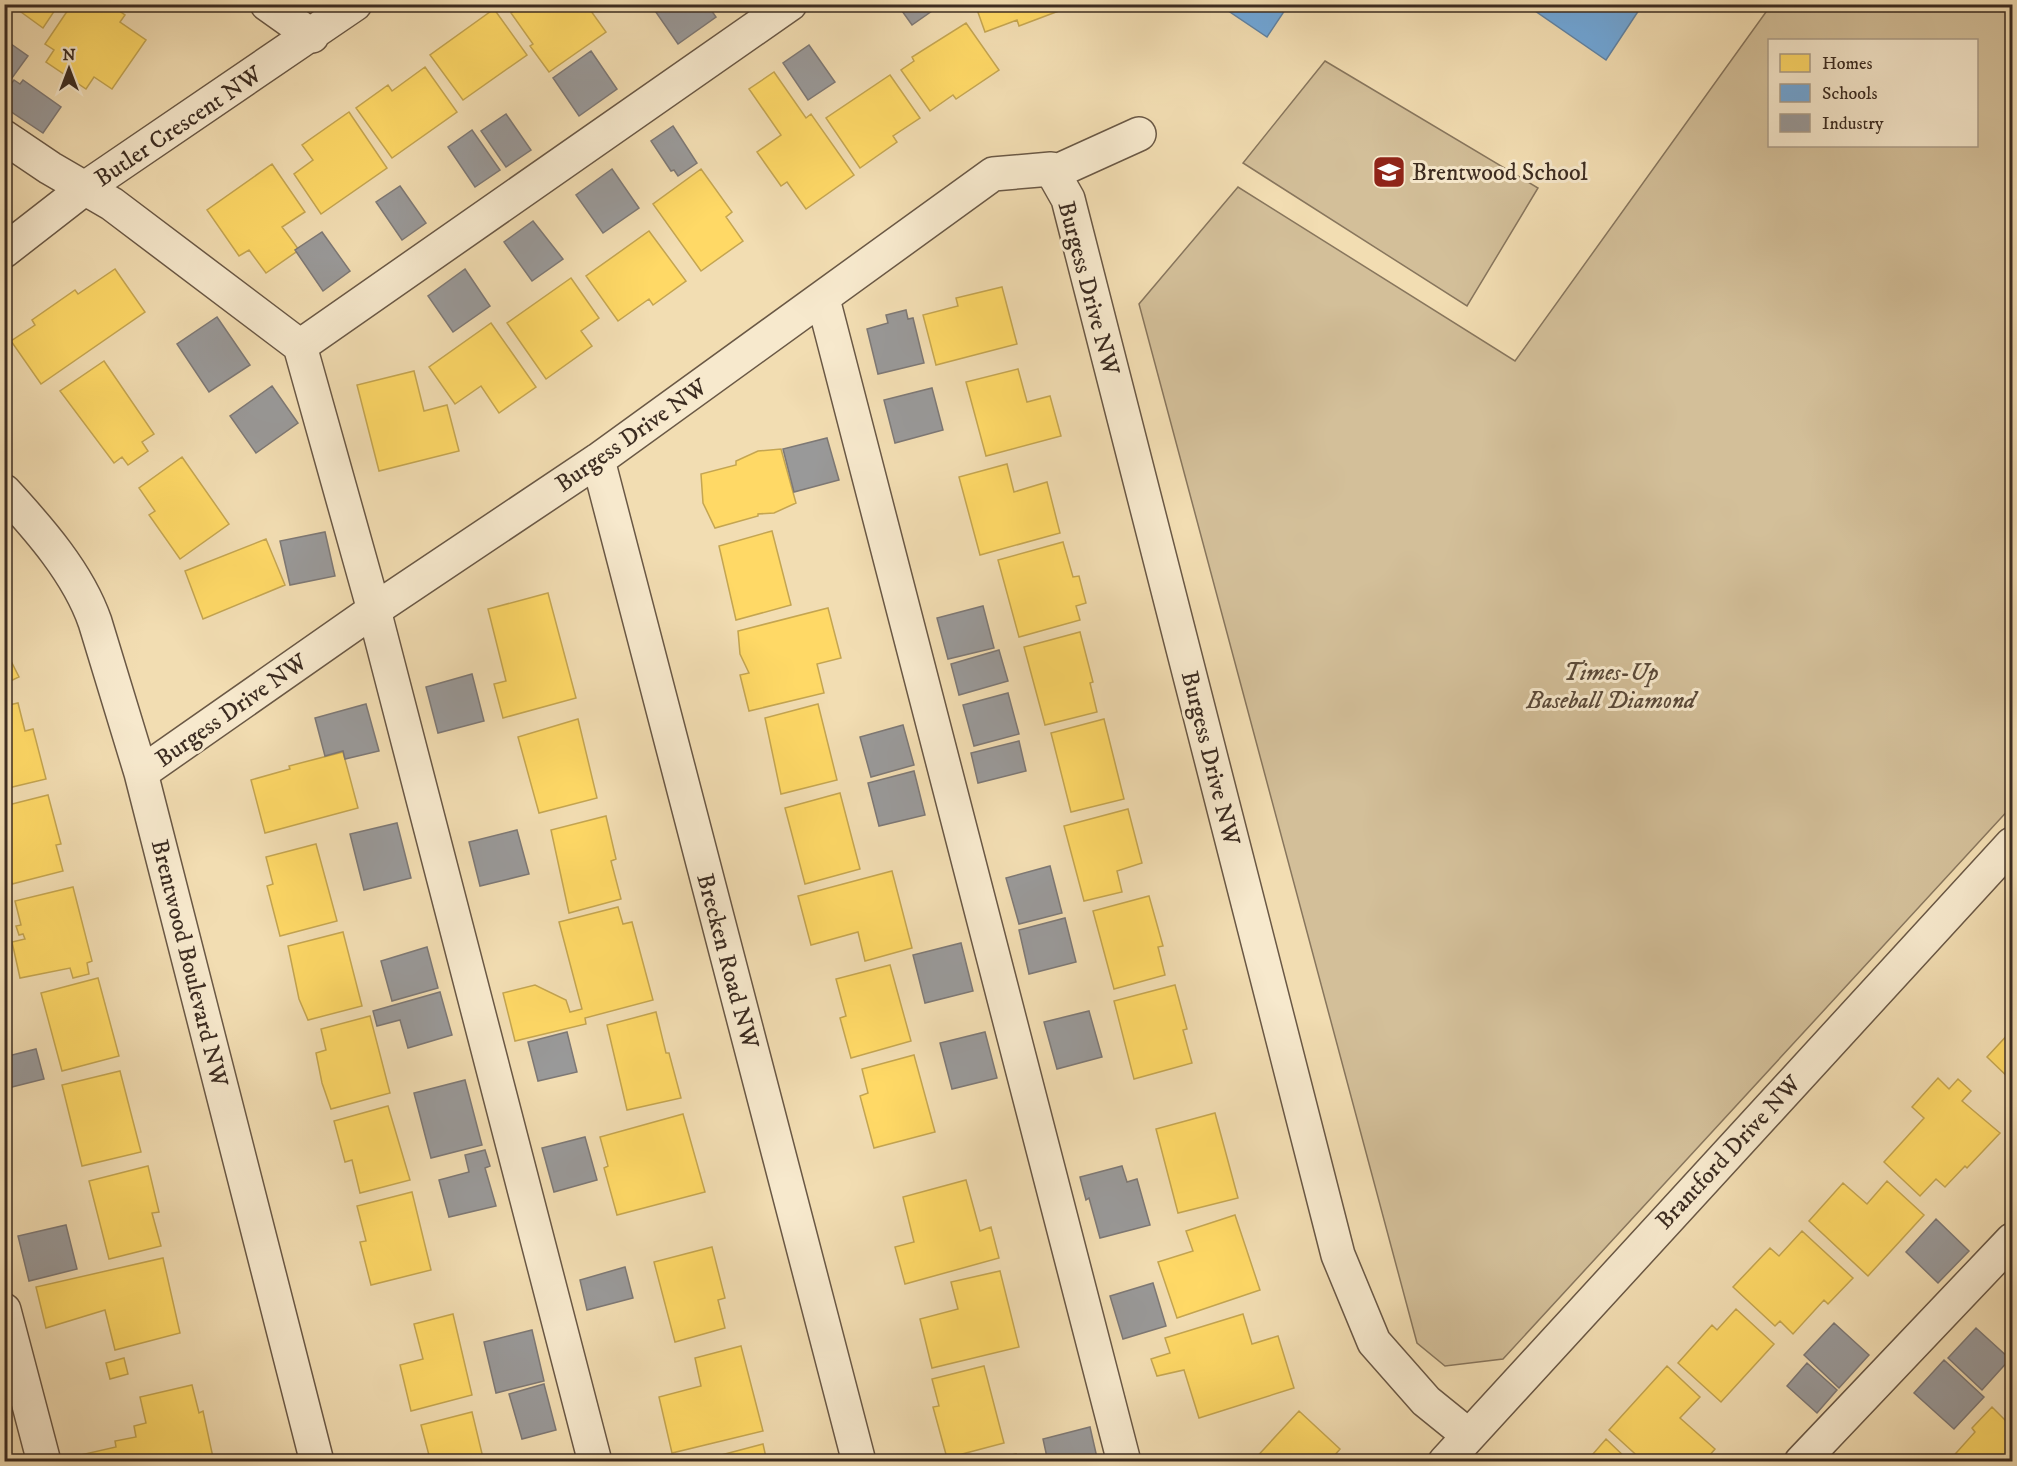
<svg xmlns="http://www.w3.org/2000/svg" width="2017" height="1466" viewBox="0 0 2017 1466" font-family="'IM FELL DW Pica',serif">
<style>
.green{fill:#d3bf99;stroke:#88765d;stroke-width:1.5;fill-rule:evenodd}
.homes{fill:#ffd966;stroke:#c4a551;stroke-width:1.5}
.schools{fill:#6fa8dc;stroke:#6083a4;stroke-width:1.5}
.industry{fill:#999;stroke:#7d7875;stroke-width:1.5}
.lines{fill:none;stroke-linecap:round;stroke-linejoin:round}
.minor-casing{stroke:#6a5845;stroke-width:36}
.minor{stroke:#f7e9cd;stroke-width:33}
.labels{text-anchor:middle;stroke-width:6;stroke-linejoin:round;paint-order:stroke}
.street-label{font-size:24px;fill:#3c2c21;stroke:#f7e9cd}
.poi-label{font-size:24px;fill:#3c2c21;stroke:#f7e9cd;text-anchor:start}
.park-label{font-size:24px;font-style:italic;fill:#5a4939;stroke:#f7e9cd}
</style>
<rect width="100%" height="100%" fill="#f2ddb2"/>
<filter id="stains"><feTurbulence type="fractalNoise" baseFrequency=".00333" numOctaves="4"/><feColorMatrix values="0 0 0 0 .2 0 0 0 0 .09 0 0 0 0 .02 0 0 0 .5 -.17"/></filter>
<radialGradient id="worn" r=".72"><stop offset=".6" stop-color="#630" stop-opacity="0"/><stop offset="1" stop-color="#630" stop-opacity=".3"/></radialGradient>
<path class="green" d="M1771,5H2012V806L1503,1359L1445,1366L1417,1343L1139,304L1238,187L1515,361ZM1770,40H1976V146H1770Z
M1325,61L1538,188L1467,306L1243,163Z"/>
<path class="homes" d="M10,4H59L43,28Z
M72,4H109L125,15L120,22L146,40L112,89L94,77L86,89L46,62L54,50L45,44Z
M514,4H586L606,32L549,72L530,46L533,44L511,13L517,9Z
M975,4H1062L1064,9L1019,26L1017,20L985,32Z
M494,9L527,55L463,100L430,55Z
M966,23L999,70L956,99L953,95L930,111L901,70L914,61L912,57Z
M425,67L457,112L392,158L356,108L388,85L392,91Z
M774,72L806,118L811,114L854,175L806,209L787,182L781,186L757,152L781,135L749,89Z
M890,75L920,118L893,136L897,142L860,168L826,118Z
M349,112L387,168L321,214L294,174L313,160L302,145Z
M272,164L305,212L282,227L299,250L266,273L249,250L239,256L207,210Z
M701,169L732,212L726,217L743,241L701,271L653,204Z
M649,231L686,281L653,305L649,299L618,321L586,276Z
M115,269L145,312L41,384L11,341L35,325L32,320L75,290L78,294Z
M571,278L599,318L581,331L592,346L546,379L507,323Z
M1002,287L1017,344L936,365L923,315L958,306L956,298Z
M491,323L536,387L499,413L481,386L455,404L429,367Z
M104,361L154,434L142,442L148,451L128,465L122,457L114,463L60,391Z
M1018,369L1027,402L1050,396L1061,436L986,456L966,382Z
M414,371L424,411L447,405L459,451L379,471L357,385Z
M781,449L796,503L774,513L758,514V516L715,528L703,503L701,474L736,465V461L758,451Z
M182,457L229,524L180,559L149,515L155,511L139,488Z
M1007,464L1014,492L1047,482L1060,533L980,555L959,477Z
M772,531L791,605L736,620L719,546Z
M266,539L285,585L203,619L185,571Z
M1063,542L1073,577L1079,576L1086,603L1076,606L1080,620L1019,637L998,560Z
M548,593L576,698L503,718L494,684L506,681L488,609Z
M828,608L841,658L817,664L824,693L749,711L740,675L749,673L740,654L738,631Z
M1080,632L1093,682L1090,683L1097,712L1045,725L1024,647Z
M4,647L19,677L4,684Z
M18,703L25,731L33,729L46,779L4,789V706Z
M818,704L837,780L781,794L765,718Z
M578,719L597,798L539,813L518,737Z
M1104,719L1124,799L1071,812L1051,733Z
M343,752L358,808L265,833L251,780L290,769L289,766Z
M840,793L860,869L805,884L785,808Z
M48,795L61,844L56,845L63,871L12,884L4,854V806Z
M1128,809L1142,863L1117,871L1122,892L1084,901L1064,826Z
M606,816L616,859L611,861L621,899L569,913L551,830Z
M316,844L337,921L280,936L267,886L273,884L266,857Z
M892,871L912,948L865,961L858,932L811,945L798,896Z
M73,887L92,961L87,963L89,974L73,978L70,968L20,978L12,942L25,939L23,934L19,935L16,926L21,925L15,901Z
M1149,896L1163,946L1158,947L1165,975L1114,989L1093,911Z
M618,907L623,924L632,922L653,1000L585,1018L586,1024L515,1041L503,993L535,985L566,1000L570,1012L582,1009L559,922Z
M343,932L362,1006L308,1020L299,999L288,946Z
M890,965L911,1041L851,1058L840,1018L846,1016L836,979Z
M98,978L119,1056L62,1071L41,993Z
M1175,985L1187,1029L1183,1030L1192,1063L1134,1079L1114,1001Z
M656,1012L666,1053H669L681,1098L627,1110L607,1025Z
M370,1016L390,1093L331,1109L322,1083L316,1053L326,1050L321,1029Z
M2012,1030V1081L1987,1057Z
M914,1055L935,1132L874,1148L860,1096L868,1093L862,1069Z
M120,1071L141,1152L82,1166L62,1085Z
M1938,1078L1949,1089L1958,1079L1971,1091L1962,1101L2000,1133L1967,1168L1965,1166L1945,1187L1936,1179L1920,1196L1884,1162L1924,1118L1912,1107Z
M388,1106L410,1180L360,1193L352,1160L345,1162L334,1121Z
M1215,1113L1238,1198L1178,1213L1156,1129Z
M683,1114L705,1192L617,1215L604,1168L608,1166L600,1137Z
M148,1166L159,1212L152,1213L161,1246L109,1259L89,1181Z
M966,1180L980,1231L991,1227L999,1258L905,1284L895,1247L914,1242L903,1197Z
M1887,1181L1924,1215L1868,1276L1809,1221L1843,1183L1867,1204Z
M412,1192L431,1270L371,1285L360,1242L366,1241L357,1206Z
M1235,1215L1260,1290L1177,1318L1158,1262L1193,1251L1186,1231Z
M1802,1231L1853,1278L1828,1304L1824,1300L1793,1334L1780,1321L1775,1326L1733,1287L1770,1248L1779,1256Z
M712,1247L725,1298L718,1300L725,1328L675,1342L654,1262Z
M163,1258L180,1333L115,1350L105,1310L46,1328L36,1287Z
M1000,1271L1019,1347L932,1368L920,1319L958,1309L951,1282Z
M1736,1309L1774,1344L1721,1402L1678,1363L1712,1325L1717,1330Z
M453,1314L472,1395L411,1411L400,1365L423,1359L414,1324Z
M1243,1314L1252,1344L1278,1336L1294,1388L1199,1418L1184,1370L1157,1376L1151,1359L1170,1353L1165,1338Z
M741,1346L763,1431L672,1453L659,1397L701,1386L695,1358Z
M124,1358L128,1374L110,1379L106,1363Z
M984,1366L1004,1443L947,1458L933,1407L939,1406L932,1379Z
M1667,1366L1700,1397L1680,1418L1715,1449L1704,1462H1644L1609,1430Z
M192,1385L199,1413L203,1411L214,1462H77L76,1456L116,1447L115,1441L136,1437L134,1426L146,1423L140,1397Z
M1992,1407L2012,1427V1462H1948L1975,1432L1972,1428Z
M1299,1411L1340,1449L1329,1462H1252Z
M472,1412L484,1462H427L430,1459L421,1425Z
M1606,1439L1630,1462H1586Z
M763,1444L767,1462H702V1460Z
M1016,1454L1017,1462H982Z"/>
<path class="schools" d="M1218,4H1289L1267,37Z
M1525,4H1643L1606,60Z"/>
<path class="industry" d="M658,4H707L716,17L678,44L653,8Z
M897,4H942L912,25Z
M4,39L28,56L4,89Z
M809,45L835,82L808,100L783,63Z
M591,51L617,89L579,116L553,78Z
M14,80L20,84L23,80L61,107L43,133L4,107L9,101L4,98V94Z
M506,114L531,150L506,167L481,131Z
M673,126L697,163L678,176L674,170L671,171L651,141Z
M472,130L500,170L475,187L448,147Z
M612,169L639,208L603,233L576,195Z
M400,186L426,223L402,240L376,202Z
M533,221L563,259L532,281L504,242Z
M322,232L350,271L323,291L295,250Z
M465,269L490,306L453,332L428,296Z
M906,310L908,319L913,318L924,363L878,374L867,329L888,323L886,315Z
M217,317L250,365L209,392L177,344Z
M272,386L298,423L256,453L230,416Z
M932,388L943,430L895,443L884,400Z
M827,438L839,480L794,492L783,449Z
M325,532L335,576L290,585L280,541Z
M983,606L994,648L948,659L937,618Z
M999,650L1008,681L959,695L951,664Z
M472,674L484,721L438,733L426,687Z
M1008,693L1019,734L974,746L963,705Z
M366,704L379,751L345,759L343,751L325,756L315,718Z
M903,725L914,765L871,777L860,737Z
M1019,741L1026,771L978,783L971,753Z
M914,771L925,815L879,826L868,783Z
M397,823L411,878L364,890L350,834Z
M517,830L529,874L480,886L469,842Z
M1050,866L1062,913L1019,924L1006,878Z
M1065,918L1076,962L1029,974L1019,930Z
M961,943L973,991L925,1003L913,955Z
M427,947L438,988L392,1001L381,961Z
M440,992L452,1035L408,1048L400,1020L377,1026L373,1011Z
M1089,1011L1102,1057L1057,1069L1044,1022Z
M567,1032L577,1072L538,1081L528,1042Z
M985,1032L997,1078L952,1089L940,1043Z
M36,1049L44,1079L4,1089V1057Z
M465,1080L482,1145L431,1158L414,1093Z
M585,1137L597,1180L554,1192L542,1148Z
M485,1150L490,1166L485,1168L496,1206L449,1217L439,1180L469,1172L465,1155Z
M1122,1166L1127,1182L1137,1179L1150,1225L1100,1238L1089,1198L1086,1200L1080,1177Z
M1936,1219L1969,1251L1938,1283L1906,1252Z
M66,1225L77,1269L29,1281L18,1236Z
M625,1267L633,1298L587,1310L580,1280Z
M1153,1283L1166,1326L1123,1339L1110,1296Z
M1834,1323L1869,1355L1839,1388L1804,1355Z
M1976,1328L2010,1359L1982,1390L1948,1358Z
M532,1330L544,1381L496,1393L484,1342Z
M1944,1360L1984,1397L1954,1429L1914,1393Z
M1807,1363L1837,1390L1817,1413L1787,1386Z
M544,1384L556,1430L522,1439L509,1394Z
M1090,1427L1098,1462H1048L1043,1439Z"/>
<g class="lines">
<g class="minor-casing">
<path id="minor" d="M267,4L312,36
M4,137L50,168L112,204L300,346L374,610L595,1462
M1053,173L1139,134
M4,251L85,188L355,4
M823,299L1124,1462
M300,346L790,4
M598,460L859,1462
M4,491C39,529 78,573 95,622L141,773L317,1462
M141,773L374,610L598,460L993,174L1051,169L1068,199L1338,1255L1374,1342L1426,1401L1468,1435
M4,1310L44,1462
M1445,1462L2012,844
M1801,1462L2012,1240"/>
</g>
<use href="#minor" class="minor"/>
</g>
<defs>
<g id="school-square" transform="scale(1.725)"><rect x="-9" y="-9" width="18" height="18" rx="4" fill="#8f2418" stroke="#f7e9cd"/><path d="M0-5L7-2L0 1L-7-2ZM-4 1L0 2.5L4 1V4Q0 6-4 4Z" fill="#fff"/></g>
</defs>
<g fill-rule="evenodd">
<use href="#school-square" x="1389" y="172"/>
</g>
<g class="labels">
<g class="street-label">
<text transform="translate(178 126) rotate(-34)" y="8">Butler Crescent NW</text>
<text transform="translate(1089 288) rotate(75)" y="8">Burgess Drive NW</text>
<text transform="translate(631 435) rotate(-35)" y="8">Burgess Drive NW</text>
<text transform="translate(231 710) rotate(-35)" y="8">Burgess Drive NW</text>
<text transform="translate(1211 758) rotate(76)" y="8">Burgess Drive NW</text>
<text transform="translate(728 961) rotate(75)" y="8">Brecken Road NW</text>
<text transform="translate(190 963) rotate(76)" y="8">Brentwood Boulevard NW</text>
<text transform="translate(1728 1152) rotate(-47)" y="8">Brantford Drive NW</text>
</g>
<g class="poi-label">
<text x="1412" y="180">Brentwood School</text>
</g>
<g class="park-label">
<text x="1611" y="680">Times-Up<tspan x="1611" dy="28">Baseball Diamond</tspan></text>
</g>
</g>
<rect width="2017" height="1466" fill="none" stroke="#f2ddb2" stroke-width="24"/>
<rect x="6" y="6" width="2005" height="1454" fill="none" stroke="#3c2c21" stroke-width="3"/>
<rect x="12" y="12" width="1993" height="1442" fill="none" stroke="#3c2c21" stroke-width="1.5"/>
<rect x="1768" y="39" width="210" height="108" fill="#f7e9cd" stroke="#ac9d88" stroke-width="1.5"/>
<rect x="1780" y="54" width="30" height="18" fill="#ffd966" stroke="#ac9d88" stroke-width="1.5"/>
<text x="1822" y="69" font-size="18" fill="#3c2c21">Homes</text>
<rect x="1780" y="84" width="30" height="18" fill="#6fa8dc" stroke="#ac9d88" stroke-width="1.5"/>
<text x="1822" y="99" font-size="18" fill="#3c2c21">Schools</text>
<rect x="1780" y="114" width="30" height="18" fill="#999999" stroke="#ac9d88" stroke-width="1.5"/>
<text x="1822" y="129" font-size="18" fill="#3c2c21">Industry</text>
<g transform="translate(69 69)" stroke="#f7e9cd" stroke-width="4.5" paint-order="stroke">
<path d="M0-4.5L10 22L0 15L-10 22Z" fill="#3c2c21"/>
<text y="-9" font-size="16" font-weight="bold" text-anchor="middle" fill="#3c2c21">N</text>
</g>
<rect width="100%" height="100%" filter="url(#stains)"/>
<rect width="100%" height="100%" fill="url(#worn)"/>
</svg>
